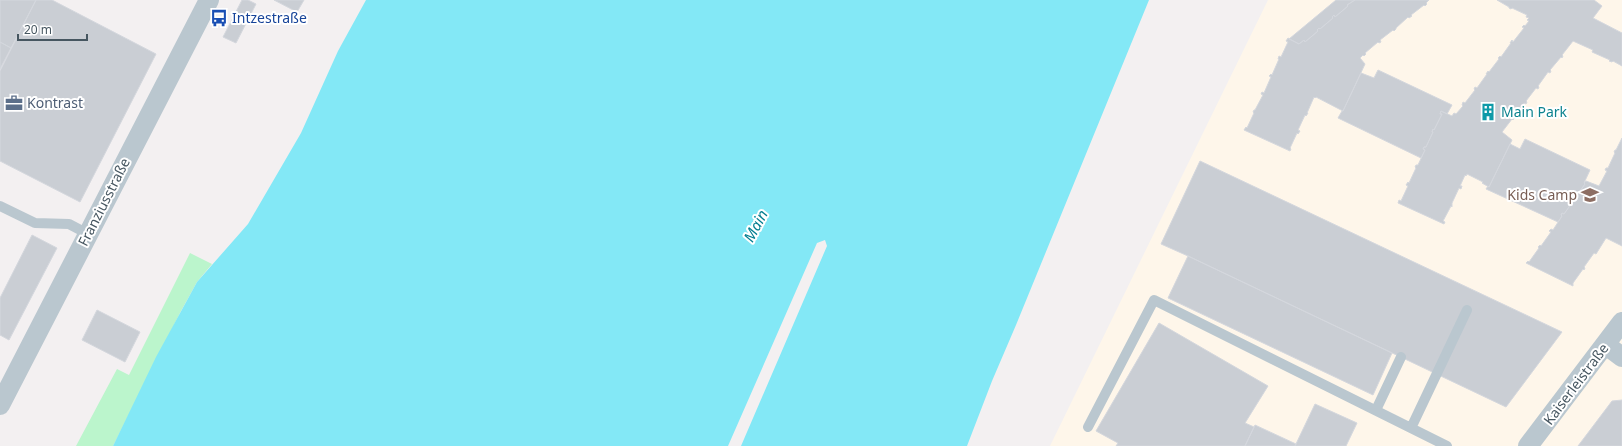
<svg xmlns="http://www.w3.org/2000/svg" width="1622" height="446" viewBox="0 0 1622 446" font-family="'Noto Sans',sans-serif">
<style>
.commercial{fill:#fef6ea}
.green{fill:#bbf5cc}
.water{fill:#83e8f6}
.building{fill:#caced4;stroke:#d4d7dd}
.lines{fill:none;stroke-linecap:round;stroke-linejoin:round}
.service{stroke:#bac7cf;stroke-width:10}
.minor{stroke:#bac7cf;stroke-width:20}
.labels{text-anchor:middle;stroke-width:4;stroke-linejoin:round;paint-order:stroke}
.transit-label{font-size:14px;fill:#164399;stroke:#fff;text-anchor:start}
.service-label{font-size:14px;fill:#4e5e75;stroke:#fff;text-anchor:start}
.culture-label{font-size:14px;fill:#0d838f;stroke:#fff;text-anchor:start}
.education-label{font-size:14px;fill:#785e54;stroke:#fff;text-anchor:end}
.street-label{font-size:14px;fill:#465660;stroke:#fff}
.water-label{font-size:15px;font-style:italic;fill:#047e90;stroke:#fff}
</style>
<rect width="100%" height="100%" fill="#f3f0f1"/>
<path class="commercial" d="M1268,0H1622V446H1050Z"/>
<path class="green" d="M190,253L212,264L197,282L181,311L113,446H76L117,369L129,375Z"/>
<path class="water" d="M366,0H1149L1016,325L992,381L967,446H741L827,246L825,240L817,243L728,446H113L156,357L197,282L248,224L301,133L338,51Z"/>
<path class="building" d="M0,0H36L11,48L0,42Z
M36,0H52L156,54L80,202L0,161V71Z
M242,0H248L256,4L236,43L223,37Z
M274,0H304L297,12Z
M1336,0H1355L1347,5L1348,6L1335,17L1334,15L1332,17L1333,18L1320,29L1319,28L1317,30L1318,31L1305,42L1304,40L1299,44L1289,39Z
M1355,0H1429L1426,3L1427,4L1425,6L1424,5L1411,15L1412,16L1409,18L1408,17L1396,28V29L1394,31L1393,30L1380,40L1381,42L1379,43L1378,42L1365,53L1366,54L1364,56L1363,55L1360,58L1365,64L1343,111L1316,97L1315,98L1314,97L1307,113H1308L1306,116L1305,115L1298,130L1300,131L1298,134L1297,133L1290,148L1291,149L1290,151L1244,130L1246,127L1247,128L1254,113L1253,112L1254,110H1255L1263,95L1261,94L1262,92L1264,93L1271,77L1269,76L1271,74L1272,75L1279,59H1278L1279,56L1281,57L1288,42L1286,41L1288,38L1299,44L1304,40L1305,42L1318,31L1317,30L1319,28L1320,29L1333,18L1332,17L1334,15L1335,17L1348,6L1347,5Z
M1497,0H1594L1602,6L1593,18L1622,33V66L1613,61L1612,62L1609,61L1610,60L1592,52L1593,50L1573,41L1562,55L1563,56L1562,58L1561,57L1550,70L1551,71L1550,73L1548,72L1538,86L1539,87L1538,89L1536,88L1526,101L1527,102L1526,104L1524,103L1513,120L1512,119L1502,132L1512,140L1489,187L1482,183L1483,182L1467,174L1466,176L1465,175L1460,186H1462L1461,189L1459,188L1452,203V207L1451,206L1443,221L1445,222L1444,224L1398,203L1399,200L1401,201L1408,186L1406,185L1408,182L1409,183L1416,168L1415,167L1416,165H1418L1425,150L1423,149L1424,147H1426L1433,132H1432L1433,129L1434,130L1442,114H1440L1441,111L1452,116L1454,113L1456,114L1463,106L1462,105L1463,102L1465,103L1475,90L1474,89L1475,87L1477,88L1487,74H1486L1488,71L1489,72L1499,59L1498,58L1500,56L1501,57L1511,43H1510L1512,40L1513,42L1524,28L1522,27L1524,25L1525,26L1529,21L1527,20L1529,18L1526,17L1527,15L1512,8L1511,9L1509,8V7Z
M0,42L11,48L0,69Z
M1378,70L1452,105L1447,114L1441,111L1440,114H1442L1434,130L1433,129L1432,132H1433L1426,147H1424L1423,149L1425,150L1421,158L1338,118L1342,111H1343L1361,73L1374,78Z
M1622,138V246L1606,238L1596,254L1594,253L1584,267L1585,268L1584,270L1583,269L1573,283V286L1526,263L1528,261L1529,262L1539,248L1538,247L1540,245L1541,246L1551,232L1549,231L1551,229L1553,230L1562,216L1561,215L1562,213L1564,214L1574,200L1572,199L1574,197L1575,198L1585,184L1584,183L1586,181L1599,186L1607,171L1605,170L1606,168H1608L1615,153L1614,152L1615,150H1616Z
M1525,139L1590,170L1584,183L1585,184L1575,198L1574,197L1572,199L1574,200L1564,214L1562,213L1561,215L1562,216L1558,222L1486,189L1488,186L1489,187L1510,144L1520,149Z
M1200,161L1562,332L1506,407L1188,256L1161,244Z
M32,235L57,248L9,340L0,335V298Z
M1188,256L1392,353L1373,395L1168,298Z
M97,310L140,332L125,362L82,340Z
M1159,323L1268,386L1245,423L1254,427L1245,446H1116L1118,443L1096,431Z
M1622,400V446H1578L1612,401Z
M1315,404L1357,423L1346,446H1295Z
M1255,425L1296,444L1295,446H1245Z"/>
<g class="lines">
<path class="service" d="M0,206L35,223L69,224L88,234
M1376,410L1401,357
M1088,427L1154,300L1447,446
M1411,428L1467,310"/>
<path class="minor" d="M1606,345L1622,357
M0,405L209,0
M1528,446L1622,322"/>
</g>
<defs>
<g id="bus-bare" transform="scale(1.38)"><path d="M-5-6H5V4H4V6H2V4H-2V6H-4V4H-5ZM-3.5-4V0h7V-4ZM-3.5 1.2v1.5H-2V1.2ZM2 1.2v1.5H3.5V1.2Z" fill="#1a4fb4" stroke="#fff" stroke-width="2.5" paint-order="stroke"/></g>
<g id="office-bare" transform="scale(1.38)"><path d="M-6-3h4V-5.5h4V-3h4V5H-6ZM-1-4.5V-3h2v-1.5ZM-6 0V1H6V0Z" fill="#5c6f8a" stroke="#fff" stroke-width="2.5" paint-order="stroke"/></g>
<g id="building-bare" transform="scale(1.38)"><path d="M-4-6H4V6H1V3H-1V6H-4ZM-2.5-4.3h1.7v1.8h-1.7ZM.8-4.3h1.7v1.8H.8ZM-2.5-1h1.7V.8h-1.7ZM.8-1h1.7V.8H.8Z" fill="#0f9aa8" stroke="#fff" stroke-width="2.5" paint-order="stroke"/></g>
<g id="school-bare" transform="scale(1.38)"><path d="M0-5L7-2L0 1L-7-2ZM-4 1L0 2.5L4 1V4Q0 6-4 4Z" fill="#8d6e63" stroke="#fff" stroke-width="2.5" paint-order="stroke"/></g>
</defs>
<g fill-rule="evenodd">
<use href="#bus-bare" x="219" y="18"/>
<use href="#office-bare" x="14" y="103"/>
<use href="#building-bare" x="1488" y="112"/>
<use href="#school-bare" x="1590" y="195"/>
</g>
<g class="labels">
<g class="transit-label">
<text x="232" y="23">Intzestraße</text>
</g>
<g class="service-label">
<text x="27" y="108">Kontrast</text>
</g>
<g class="culture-label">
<text x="1501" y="117">Main Park</text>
</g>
<g class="education-label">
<text x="1577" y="200">Kids Camp</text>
</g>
<g class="street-label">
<text transform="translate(104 202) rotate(-63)" y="5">Franziusstraße</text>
<text transform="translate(1576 384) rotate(-53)" y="5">Kaiserleistraße</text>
</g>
<g class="water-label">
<text transform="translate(756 226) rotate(-62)" y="5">Main</text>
</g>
</g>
<path d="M18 34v6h69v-6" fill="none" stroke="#465660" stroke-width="2"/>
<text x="24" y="34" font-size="12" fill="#465660" stroke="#ffffff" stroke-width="3" paint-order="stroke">20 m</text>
</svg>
